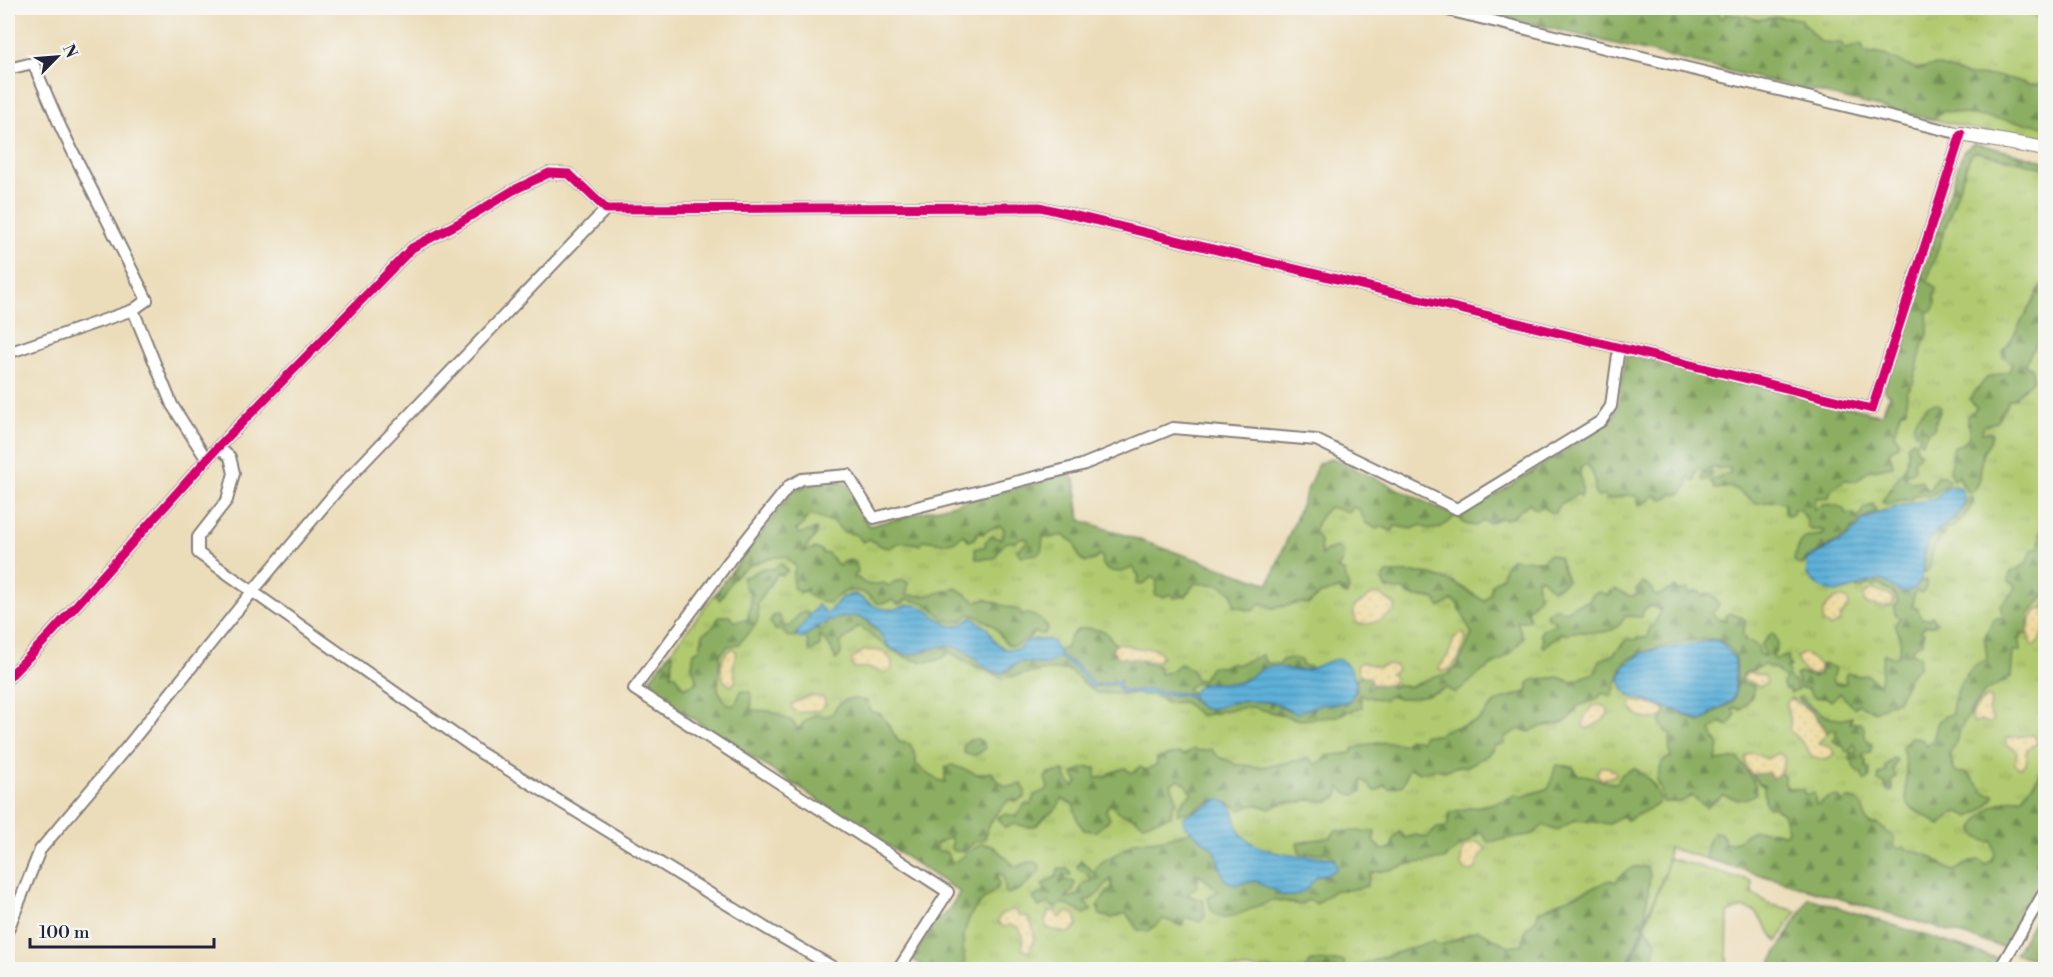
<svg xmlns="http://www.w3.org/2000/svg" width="2053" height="977" viewBox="0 0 2053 977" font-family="'Libre Bodoni',serif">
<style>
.grass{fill:url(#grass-tufts);stroke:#6a7655;stroke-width:1.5}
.forest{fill:url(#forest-firs);stroke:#57684e;stroke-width:1.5}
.sand{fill:url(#sand-dots);stroke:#887e6c;stroke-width:1.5}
.water{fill:url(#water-rules);stroke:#406a8a;stroke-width:1.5}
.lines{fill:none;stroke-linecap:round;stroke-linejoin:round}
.minor-casing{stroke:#87807a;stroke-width:14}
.tertiary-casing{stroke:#87807a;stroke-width:16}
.minor{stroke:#fff;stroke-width:10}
.tertiary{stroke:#fff;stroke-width:14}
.cycleway-casing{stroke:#f6f6f2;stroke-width:13}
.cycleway{stroke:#d6006c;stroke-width:9}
</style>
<defs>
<pattern id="grass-tufts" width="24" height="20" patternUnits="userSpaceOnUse" patternTransform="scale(1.5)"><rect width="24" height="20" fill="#b1ca6f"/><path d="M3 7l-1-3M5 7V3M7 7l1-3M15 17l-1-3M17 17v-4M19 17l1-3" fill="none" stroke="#98ad61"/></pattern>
<pattern id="forest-firs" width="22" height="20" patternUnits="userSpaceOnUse" patternTransform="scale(1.5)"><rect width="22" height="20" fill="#8cae62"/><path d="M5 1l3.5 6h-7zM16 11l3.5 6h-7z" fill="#728d52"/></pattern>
<pattern id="sand-dots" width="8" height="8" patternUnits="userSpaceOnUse" patternTransform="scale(1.5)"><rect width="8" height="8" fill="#eeda9e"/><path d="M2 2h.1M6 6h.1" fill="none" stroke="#ccbb89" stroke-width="1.8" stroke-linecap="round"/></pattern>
<pattern id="water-rules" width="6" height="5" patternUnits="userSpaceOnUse" patternTransform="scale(1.5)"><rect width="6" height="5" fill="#5eb1d9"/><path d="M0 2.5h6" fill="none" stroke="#4d90b1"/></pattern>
</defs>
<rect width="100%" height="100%" fill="#f6f6f2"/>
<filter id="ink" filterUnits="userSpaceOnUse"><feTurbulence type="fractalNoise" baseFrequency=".0167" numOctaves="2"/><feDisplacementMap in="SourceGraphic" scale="12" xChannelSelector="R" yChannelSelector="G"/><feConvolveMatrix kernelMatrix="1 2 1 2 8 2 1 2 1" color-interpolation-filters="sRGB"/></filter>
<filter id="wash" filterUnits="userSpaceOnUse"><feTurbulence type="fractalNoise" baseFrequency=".008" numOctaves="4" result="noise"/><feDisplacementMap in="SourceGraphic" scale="24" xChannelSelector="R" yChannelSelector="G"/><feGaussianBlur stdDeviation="1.35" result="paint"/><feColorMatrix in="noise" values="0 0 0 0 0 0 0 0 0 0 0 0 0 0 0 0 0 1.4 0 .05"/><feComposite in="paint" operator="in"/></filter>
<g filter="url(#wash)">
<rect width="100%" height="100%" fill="#ecddba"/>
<path class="grass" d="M1466,8H2045V140L1974,129Z
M1974,143L2045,161V877L1912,917L1669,848L1665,872L1626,969H928L912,959L939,918L947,913L960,892L650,691L647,683L794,490L804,486L842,481L848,485L869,526L1068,475L1075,480L1080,520L1269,584L1318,464L1332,458L1459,518L1609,423L1617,411L1626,355L1881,415L1889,396L1884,390L1963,152Z
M1668,858L1752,881V893L1769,904L1797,911L1777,942L1756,912L1744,908L1728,912L1727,969L1627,970L1665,874Z"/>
<path class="forest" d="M1466,8H1715L1720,18H1724L1725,14L1746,16L1757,20L1777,17L1800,19L1820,42L1841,43L1846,49L1861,44L1863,46V51L1884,55L1916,69L1936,65L1968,75L2000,76L2029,84L2045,85V126L1943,111L1933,120Z
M2023,8H2045V21L2037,19Z
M1974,143L2045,161V168L1977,152L1971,153L1927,281L1936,288L1934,298L1936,303L1932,311H1927L1928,334L1923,344L1913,383L1907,392L1906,410L1901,412L1894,434L1899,441L1897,446L1890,451L1893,466L1867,471L1857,481L1845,480L1831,490L1829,497L1815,498L1814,509C1825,504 1831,503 1843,508L1845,513L1854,514L1857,517L1861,516L1863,509L1873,504L1876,511L1860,521L1845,537L1808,557L1803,565L1797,564L1794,559L1799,545L1805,537L1823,535L1825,532L1823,530H1812L1808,528L1806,517L1799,509H1794L1793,514L1788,516L1785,513V504C1775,498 1768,503 1757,503L1732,487L1715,489L1710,481L1721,476L1730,474V468H1710L1712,472L1711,477L1703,481L1701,478L1704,472L1699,469L1695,472V480L1691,481L1689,477L1687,478L1688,485L1681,493L1675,495L1672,493L1670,497L1663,499L1654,495L1649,501L1639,505L1636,496L1627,495L1606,500L1604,496L1597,497L1594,492C1597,482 1593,472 1587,464L1581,467C1577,478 1586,485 1581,497L1576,493C1570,507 1560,495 1555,513H1551L1543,506L1539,509L1534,508L1530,503C1519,509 1512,523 1500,518L1490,523L1483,521L1476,526L1465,524L1459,518L1609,423L1617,411L1626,355L1882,415L1889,396L1884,390L1963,152Z
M2044,282L2046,283L2045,333C2037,339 2031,354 2025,364L2032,368L2033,380L2016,396V398L2009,400L1996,422L1983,426L1982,433H1992C1991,443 1988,443 1984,451C1977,464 1986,484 1970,493L1966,490L1958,476L1953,480L1950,470L1954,446C1974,444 1969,430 1967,416L1977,408L1969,399L1987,378L2009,371L2012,364L2003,356V350L2008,345Z
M1937,403L1941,408C1940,416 1934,421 1934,429L1928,431L1922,443L1918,440L1921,434L1915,433L1914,422L1928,405Z
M1913,440L1916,443V450L1921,453L1914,461L1915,470L1905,475L1906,479L1915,482L1921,480L1927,490L1930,489L1937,476H1943L1949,480L1947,485L1930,496L1915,495L1910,500H1899L1888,505L1882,502C1891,481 1913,470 1907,445Z
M1332,458L1455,516C1445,526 1433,535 1421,525L1412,529L1395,526L1392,531L1380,526L1377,529L1366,523L1359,509L1353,507L1350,512L1329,507L1320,517L1314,532L1320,540L1321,555L1327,550L1337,547L1344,553L1342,562L1337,569L1344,571L1349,589L1347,595L1342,593L1340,589L1320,594L1309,604L1302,603L1273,608L1261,603L1254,610H1246L1234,605L1232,593L1221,585L1195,583L1186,596L1174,598L1170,594L1164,597L1155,595L1157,581L1152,577L1142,585L1137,584L1139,576L1132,567C1124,574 1117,572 1107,570L1102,563L1103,558L1100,555L1094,560L1086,562L1080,559L1074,542L1062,535L1051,538L1043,536L1042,549L1038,554L1020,556L1017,550L1028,541L1026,538H1020L1015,542C1004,539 999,550 995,558L976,559L975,549L986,546L985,542L992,536L1000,539L1004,534V529L1000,526L990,529L983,534L978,533L974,539L968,541L966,536L961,535C953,549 936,541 923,540L921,545C909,542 899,540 890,548L883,547L869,539L863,542L855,534L843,532L835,523L812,515L808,516L801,527L796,530L800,534L816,529V535L803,552L815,548L821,550L823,554L828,553L839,566L843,562L850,560L855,562L858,571L853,578H858C867,587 872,585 884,583L889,586L894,582L903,580L908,583L907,595L926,596L956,588L977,602L985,599L1020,611L1022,615C1032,612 1042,619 1048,627L1045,633L1040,634L1035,632C1029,638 1015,651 1006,643C1002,640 1001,634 998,631C993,624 978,616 969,614L963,620L952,622L948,620L945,621L938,613L924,603L906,599L903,603L898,604L892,600L885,603H877C860,587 849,585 829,603C820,601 813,600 806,592L807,589L800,593L793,587V575L796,567L786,557C772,555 747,565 736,575C730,581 725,592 720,600L716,596L722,584L794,490L804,486L842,481L848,485L869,526L1068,475L1075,480L1080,520L1269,584L1318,464Z
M1971,496L1974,502C1970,507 1967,513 1963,518C1960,522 1956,523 1953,527L1946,528C1944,536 1940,538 1936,545C1930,552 1932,561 1929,569L1924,573C1924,563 1923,553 1927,544C1937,522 1959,526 1967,497Z
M2045,519V595L2029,614L2028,634H2022L2019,643L2020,652H2013L2011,677L1984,692L1959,730L1956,743L1950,753L1953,766L1956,772L1968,774L1985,793L1995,795C1989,805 1981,812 1970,817L1959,812L1951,814L1940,825L1910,807L1906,799V764L1902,747L1911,737L1921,738L1927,746C1942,736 1928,719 1952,714C1952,698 1962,678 1974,666C1977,663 1983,662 1987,660C1986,637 1980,642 1994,619L2003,617L2000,606L2014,591L2015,586L2009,581L2010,573L2027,563L2032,550L2039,547L2042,524Z
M1549,554L1559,557L1567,581L1553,590L1542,579L1537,578L1539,597L1527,611L1530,619L1527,621H1517L1523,638C1518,643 1516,649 1511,653C1503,660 1495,663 1486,669C1475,676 1466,686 1455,693L1446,688C1431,695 1405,702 1390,696L1384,700L1360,695L1362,707L1333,717L1300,720L1252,707L1227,710L1201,716L1184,702L1166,703L1155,695L1096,693L1068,670H1048L1002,678L968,663L950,652C946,655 942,659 938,660C909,669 880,641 858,626L850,635L841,642V654L836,660L831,648L820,635V646L810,652L807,639L799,636L788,637L782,630H775L770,623L773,616L779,615L784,627L790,626L799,614L807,612L819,630L824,628L828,620L834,616L872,615L869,624L874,629L927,644L942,645L943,648L961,645L1002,673L1010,671C1019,655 1042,656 1059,653L1061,648L1066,649L1070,637L1077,630L1087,628L1104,631L1121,650L1143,656V663L1156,665L1160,669V674L1169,672L1180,664C1189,667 1194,669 1195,679L1202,680L1211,666L1222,667L1229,663L1236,665L1262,655L1266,663L1280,664L1282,660L1291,658L1301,660L1302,666H1309L1311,668L1308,673H1294L1286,668L1273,667L1237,683H1196L1187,688L1193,694L1191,699L1198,705L1233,703L1240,694L1270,699V707L1273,704L1279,705L1281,708L1288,711L1302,701L1313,710L1316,702L1328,703V706L1333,699L1342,701L1346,705L1357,690L1356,678L1372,672L1374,679L1367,686L1368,689L1378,681L1389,683L1391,688L1400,685L1410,687L1435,676L1447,675L1458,665L1472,634L1457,603L1452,600L1440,608L1435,599L1410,596L1404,590L1386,589L1382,580L1387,573H1425L1455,583L1484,601L1490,594L1492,584L1502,577L1504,568L1511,559L1542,561Z
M781,563L787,571L782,575L777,574L757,604C762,629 750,627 739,644L728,646L720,655L718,690L727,705H735L741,691H748L752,695L751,710L770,711L792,721L799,730L803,723L814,715L826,716L832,714C840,698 852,695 868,702L870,711L881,714L899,742L910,744L916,756V764C925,772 933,779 945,782V768L952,765L977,774L991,772C1001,786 1006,789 1022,784L1025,791V797L1017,801L1009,800C997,812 988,822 985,839L974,842L965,852L953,851L951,848L952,842L950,837L936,844L937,851L946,852L953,863L982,843L994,847L1016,867C1024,864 1032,860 1039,864L1040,870C1030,882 1022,892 1006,894L1003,875L997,874L999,885C992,895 978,902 972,913C962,930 961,952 967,969H928L912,959L939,918L947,913L960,892L650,691L647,683L669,655L673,654L671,675H676L684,688L697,682L692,666L694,652L700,649L703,634L715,625L719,616H730L734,621L747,620L751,603L749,590H746L742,577L749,576L762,568L773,569Z
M1862,578L1918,582L1927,580L1925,590L1921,593L1917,591L1914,593L1912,607L1917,608L1922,619L1925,618L1928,620L1932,616L1936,621L1934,625L1925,626L1921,630L1924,633L1922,642L1913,648L1911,653L1920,656L1919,667C1908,674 1904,690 1897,702L1895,700L1892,704L1889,703L1875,712L1858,704L1854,708L1840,693L1831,701L1826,697C1816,699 1812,698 1808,689L1800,688L1796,675L1800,673L1813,677L1820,675L1822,664L1824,663L1835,668L1832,680L1834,683H1846L1845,677L1847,673L1859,676L1868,675L1879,685C1883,674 1880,665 1884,654L1893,657L1898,656C1903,643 1900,636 1895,624L1900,618L1895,614L1894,608L1898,602L1894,593L1878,584L1873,587L1869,584L1861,589H1857L1853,584Z
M1643,583L1652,588L1653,594L1657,596L1675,587L1678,591L1688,589L1690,595L1693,592L1698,591L1704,597L1706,593C1714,594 1716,599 1719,605L1712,613C1715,617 1720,621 1726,620L1725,616L1729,613L1743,618L1746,622L1742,635L1746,638L1744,641L1752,642L1759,648V653L1764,656L1765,655L1761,645L1772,633C1781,641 1777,648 1773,657L1776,659L1788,656L1789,659L1788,662L1791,666L1787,669L1789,674L1787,677L1795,682L1798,690L1791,693L1789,689H1785L1783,684L1785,679L1776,669L1764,665L1743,674V684L1754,686C1755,695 1747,704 1740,710L1735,707L1732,709L1736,714L1728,726L1721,722L1711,730V734L1719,746L1716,761L1738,758L1754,782L1757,793C1747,801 1736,800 1723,795L1713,801L1707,808L1692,796L1680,802H1663L1661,790L1657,780L1662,762L1671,757L1669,743L1671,735L1666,732L1660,722L1666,712L1663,707L1642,700L1679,707L1677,711L1699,722C1708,719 1713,712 1721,708C1725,706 1731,705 1733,701C1737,696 1737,667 1736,660C1735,654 1728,645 1723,642C1709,632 1638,650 1626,662C1619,669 1616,686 1612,696L1603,693L1596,700L1578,706C1565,734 1546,719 1530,732L1519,729L1505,737L1503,744L1495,746L1488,755L1466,767H1455L1445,771L1435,769L1419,773L1411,768L1408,770L1403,785L1389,789L1384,784L1382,788L1375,791L1363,780L1361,782L1362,791L1355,795L1346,793L1340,787L1338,796L1330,801L1305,800L1301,803L1285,802L1269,809C1258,803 1252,804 1241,810C1206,786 1208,812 1177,814L1179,805L1192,793L1187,785L1179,779L1171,784L1177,800L1172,807L1171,816L1143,824L1135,818L1117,812L1112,805H1109L1106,810L1110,819L1096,831L1084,830L1078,821L1073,804L1062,799C1060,803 1057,809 1054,811C1052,813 1048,814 1046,816C1040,822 1037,829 1027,827C1015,824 1017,822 1005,828L997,818C1003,813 1009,813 1016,817L1025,804L1032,805L1034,795L1047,790L1048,787L1045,778L1048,773L1065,771V777L1073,787L1078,782L1073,776C1078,767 1087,767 1096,768V778L1106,777L1110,773L1125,768L1130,772H1135L1139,767L1146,770L1157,764V758L1178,753L1184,755L1194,749L1199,751L1212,749C1217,761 1228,757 1235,765C1244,763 1251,768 1260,767C1277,766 1292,760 1310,759L1316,765L1320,762H1323L1326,756L1351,753L1353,749L1377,742L1404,744L1409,739L1422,741L1423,735H1438C1448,725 1465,728 1477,721C1482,718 1489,707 1497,702C1506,695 1518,697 1528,691V683C1539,675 1547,681 1558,677L1571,682L1596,672L1600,660L1613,655L1627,639L1636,640L1637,638H1647L1650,626H1653L1661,611L1652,606C1645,607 1643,610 1642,617L1626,616C1623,619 1622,622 1620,624C1609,637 1586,631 1571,632L1568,635L1561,633L1559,637L1551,640L1545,647L1542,646L1543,640L1540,634L1542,630L1557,623L1546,616L1547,612L1556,609L1566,611L1576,605L1589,601L1593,594L1599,592L1607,595L1615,589C1624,593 1627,598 1637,595L1636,590Z
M1801,697C1818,712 1828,724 1852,717L1850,723H1860L1864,727L1865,738L1872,743L1871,751L1862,756L1866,761V768L1870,769V777L1868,780H1864L1861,772H1858L1853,766V761L1850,760L1851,753L1857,750L1854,744L1849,752L1845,751L1844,747L1833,741L1834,738L1837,736L1835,732L1837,729H1832L1827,733L1820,732L1816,721L1820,720L1798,698Z
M977,739L982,741L985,748C978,756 973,757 964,753V744L970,740Z
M1894,758L1897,760L1893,769L1896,777L1891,781L1893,791L1890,792L1886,790L1885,783L1878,781L1879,774L1886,771L1885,766Z
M2045,763V877L2006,945L2002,947L1707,859C1705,849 1707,839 1714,833H1720L1724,837L1725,843C1737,846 1742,835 1752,831C1761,828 1777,833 1786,834L1788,830L1783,813L1775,808H1768L1765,803L1764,786L1758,783L1749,770L1779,772L1784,776L1786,787L1803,790L1804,794L1814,793L1816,804L1819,805C1825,798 1829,797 1838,796L1843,802L1848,799L1857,800L1863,807L1866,820L1870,824H1878L1894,838L1893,845L1898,849L1903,847C1912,853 1923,852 1932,857C1940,862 1944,869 1954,871L1971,861L1980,860L1985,865C1997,858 1996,853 1992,841L1988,842L1977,837L1973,830C1984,807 1999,801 2023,797L2040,775V768Z
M1556,765L1573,767L1578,775C1591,773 1602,784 1617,783L1622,774L1634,768C1646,775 1656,785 1660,799L1657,805L1627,820L1622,816L1614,820L1610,824L1575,820L1556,831L1544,825L1533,834L1488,842L1481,832L1444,859L1409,864L1394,869L1371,873L1367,886L1349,890H1335L1317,904L1308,900L1300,905C1293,904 1283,900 1276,900C1257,901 1214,939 1208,898L1219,891L1198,874L1197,886L1187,895L1203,900L1205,916L1200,922L1187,917L1182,926L1164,919L1147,932L1138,930L1126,913L1113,918L1100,915L1097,906L1112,887L1111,879C1100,889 1099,897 1084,902L1092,910L1085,914L1063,903L1056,908L1048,903L1039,907L1033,898L1045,891L1042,884L1056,877L1058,869H1068L1071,874L1062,879L1060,883L1065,880L1075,882L1074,889L1066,898L1077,896L1083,883L1092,881L1087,873L1079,870L1077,866L1081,860L1093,872C1104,855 1120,856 1133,842L1159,840L1194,831L1217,851L1218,866L1231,881L1314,873L1324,876L1331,869L1335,858L1328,853H1300L1297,843L1331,837L1336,830C1350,833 1361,830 1375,831L1374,841L1382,850L1391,849L1394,837L1400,832L1405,838L1416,835L1427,838L1437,828L1447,827L1450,813C1473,805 1493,807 1515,795L1523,797C1531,792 1540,792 1549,788Z
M1633,867H1647L1650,874L1645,921L1626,969H1352L1363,964L1432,941L1439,945C1452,943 1465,934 1478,930L1508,946L1522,944L1526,928L1536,919L1539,911L1610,880L1616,882L1621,875Z
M1809,898L1999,959L1993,970L1767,969Z
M2045,902V962L2015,954Z
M1646,927L1657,943L1650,969H1629Z
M1311,961H1344L1345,969H1305Z"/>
<path class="sand" d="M1873,589L1891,595L1894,600L1892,605C1886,608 1871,606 1864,602V595Z
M1380,594L1395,605V611C1385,618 1369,628 1357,623L1354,615V607L1372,595Z
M1837,598H1844L1848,601L1849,606L1841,616L1840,622L1830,627L1824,623C1820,611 1827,604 1837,598Z
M2045,607C2046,620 2046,638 2034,646L2031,644C2024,631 2031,610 2045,607Z
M1461,634H1464L1466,639L1458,660L1448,670L1441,671L1439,668L1449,653L1455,637Z
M1118,643C1125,644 1131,647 1138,648C1149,649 1158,644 1162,657L1157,662L1118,657L1112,649Z
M733,648L737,652L733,667L736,681L731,686L724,681C719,669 720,654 733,648Z
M865,650L884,651L892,661V668C883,677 880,670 870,668C865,667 860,668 855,668L852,666V659Z
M1804,653L1820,665V670L1814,675L1806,673L1798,663L1797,657Z
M1362,662L1379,667L1388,664L1396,666L1397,670L1390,674L1394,677V682L1389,685L1371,684L1370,678L1359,674L1357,666Z
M1748,672L1765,676L1767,683L1759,687L1754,683L1744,681L1743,678Z
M808,696L823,697L826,704L818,711C808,708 801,717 792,709V704Z
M1791,698C1806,707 1820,717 1826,734L1818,743L1832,748L1834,754L1827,760C1803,757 1812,750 1800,740C1795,735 1792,735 1789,729C1793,718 1785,712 1787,702Z
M1986,698H1989L1991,703L1988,711L1993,718V721L1990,723L1982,721L1973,722L1971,715L1980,703Z
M1633,701L1660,706L1665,712L1664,715C1653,723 1639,719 1631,709V703Z
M1600,705L1607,708L1608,714L1602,721L1587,729L1583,726L1584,717L1593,706Z
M2030,735H2034L2038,743L2027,749C2027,757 2029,766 2019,768L2015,764L2017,753L2015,749L2007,745L2006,738Z
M1752,753L1767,759L1779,753L1785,759L1781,772L1772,779L1769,773L1752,774C1746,769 1744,765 1746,756Z
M1600,767H1608L1615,771L1616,775L1602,780L1596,773Z
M1478,842L1485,848V851L1480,857L1475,870L1467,871L1461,866C1462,848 1460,847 1478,842Z
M1013,910L1020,916H1027C1035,928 1037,939 1029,952L1022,949L1023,936L1018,927L1010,925L1003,927L998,922L1001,914Z
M1055,911L1059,918L1068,912L1074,913L1078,924L1072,931L1066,933L1047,928C1043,922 1046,917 1049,912Z"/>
<path class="water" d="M1952,486L1961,488C1975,515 1937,523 1927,543C1916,563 1934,586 1902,593L1882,580C1848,583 1838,609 1807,575V559L1847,538L1864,520L1879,512L1915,502L1933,500L1946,488Z
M854,594C868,600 873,610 892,609C901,609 906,603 915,605C940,611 946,640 972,617L988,629L995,642L1005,649H1018L1028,641L1035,639L1048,640L1053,642L1062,657L1077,665L1092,683L1094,685L1119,681H1121L1119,684L1120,688L1125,691L1147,690L1193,694C1198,676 1224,686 1238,683C1249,680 1255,670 1266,667C1277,664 1290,671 1302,670C1323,670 1338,644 1353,674C1357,680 1357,689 1353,696C1347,707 1330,703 1319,705C1312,706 1305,710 1298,713C1290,713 1288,709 1281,706C1269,700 1251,701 1238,702C1221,703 1202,720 1193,697L1189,696L1124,693H1121L1116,684L1091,687L1076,669L1058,657C1042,672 1033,658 1017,663C1011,666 1007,671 1001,673C981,672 973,650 954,646C934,642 916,661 896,651C885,646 883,635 875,627C854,604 821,622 802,639L795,635L818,605L825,612H829L841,598Z
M1713,640L1722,643L1735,659V694L1731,702L1711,713L1706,719L1700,721L1681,712L1630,696L1623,689L1620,679L1623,667L1642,653Z
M1218,800C1241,803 1230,827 1246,839C1262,851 1284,855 1304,856C1314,856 1321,855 1332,858L1337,865L1335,871L1317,877L1305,891L1294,896H1284L1256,881L1234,885L1228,882L1223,877L1215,850L1185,826L1183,821L1185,816Z"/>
</g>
<g filter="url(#ink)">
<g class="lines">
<g class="minor-casing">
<path id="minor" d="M8,69L33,63L61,128L147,300L133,310L8,353
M133,310L172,405L207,460
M218,447L230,457L234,473L227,500L198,537V553L481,753L769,930L838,970
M8,678L47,638L218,447L412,248L459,223L512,191L549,173L569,174L606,209L1040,207L1872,409L1961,134L1439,8
M8,930L40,850L127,747L252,592L339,488L606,209
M898,970L948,892L634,689L730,560L789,486L802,479L848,475L874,518L1082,465L1173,428L1316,440L1457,509L1601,421L1611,406L1619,347
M1999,970L2046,889"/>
</g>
<g class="tertiary-casing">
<path id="tertiary" d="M1961,134L2046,149"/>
</g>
<use href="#minor" class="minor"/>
<use href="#tertiary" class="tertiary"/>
<g class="cycleway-casing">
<path id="cycleway" d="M8,678L47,638L218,447L412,248L459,223L512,191L549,173L569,174L606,209L1040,207L1872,409L1961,134"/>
</g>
<use href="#cycleway" class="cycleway"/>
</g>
</g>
<rect width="2053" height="977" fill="none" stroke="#f6f6f2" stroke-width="30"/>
<g transform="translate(57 57) rotate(65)" stroke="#f6f6f2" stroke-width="4.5" paint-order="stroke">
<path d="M0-4.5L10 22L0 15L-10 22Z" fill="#22223b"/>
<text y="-9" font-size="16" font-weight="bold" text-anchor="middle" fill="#22223b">N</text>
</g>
<path d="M30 938v9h184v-9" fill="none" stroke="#22223b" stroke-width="3"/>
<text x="39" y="938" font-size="18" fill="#22223b" stroke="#f6f6f2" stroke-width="4.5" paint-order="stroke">100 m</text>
</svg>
